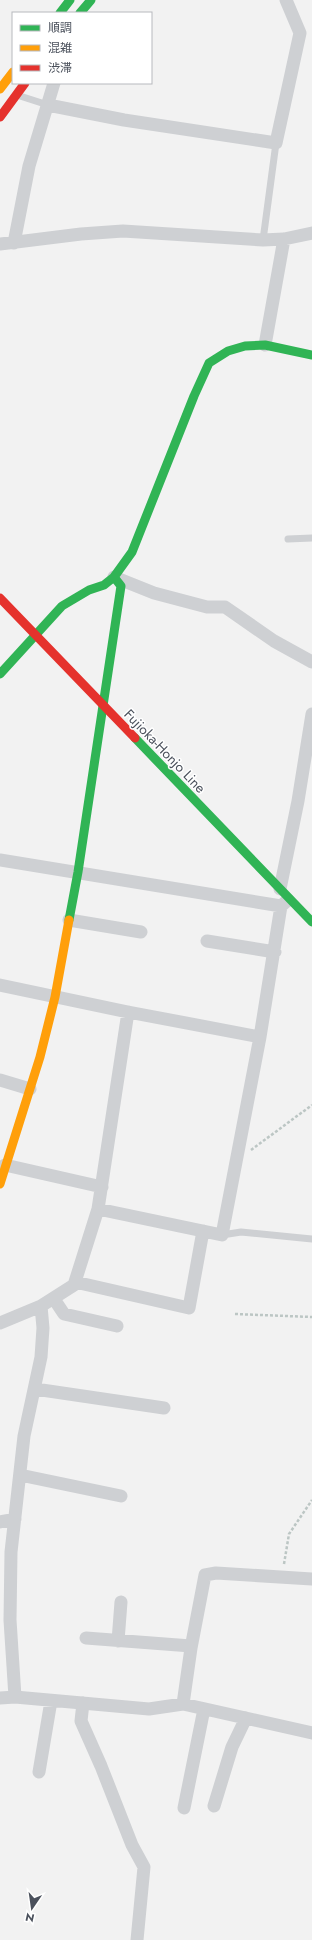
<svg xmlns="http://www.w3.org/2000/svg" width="312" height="1940" viewBox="0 0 312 1940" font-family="Jost,'Noto Sans JP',sans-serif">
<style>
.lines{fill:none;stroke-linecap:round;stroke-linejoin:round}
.path{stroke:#bcc6c4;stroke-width:2.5;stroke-dasharray:3 2;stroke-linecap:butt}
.lane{stroke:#ced0d3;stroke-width:7}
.street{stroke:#ced0d3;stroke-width:13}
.fast{stroke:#30b455;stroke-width:9}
.slow{stroke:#ff9f0a;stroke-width:9}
.jam{stroke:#e5322d;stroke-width:9}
.labels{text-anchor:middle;stroke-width:3;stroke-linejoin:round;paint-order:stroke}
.street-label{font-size:14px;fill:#4b515c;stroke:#fff}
</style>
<rect width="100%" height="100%" fill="#f2f2f2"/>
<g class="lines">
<path class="path" d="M251,1150L312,1105
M235,1314L312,1317
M284,1564L289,1534L312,1500"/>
<path class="lane" d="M20,96L48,105
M263,240L276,143
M288,539L312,538
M222,1235L241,1232L312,1239"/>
<path class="street" d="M48,105L124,120L276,143L300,33L286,0
M14,243L29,166L54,83
M0,244L81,234L123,231L263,240L284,239L312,233
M265,345L284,239
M114,577L154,593L207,607H225L274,641L312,662
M0,860L281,906L288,900
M280,889L298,801L312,714
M69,920L141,932
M207,941L275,952
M0,985L128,1012L260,1037L281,906
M0,1080L30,1089
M5,1165L102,1187
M98,1209L222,1235L260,1037
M75,1282L189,1308L203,1231
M54,1299L64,1314L117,1326
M0,1323L41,1306L74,1285L98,1209L128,1012
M35,1389L164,1408
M20,1475L121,1496
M0,1522L15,1519
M86,1638L191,1646
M118,1641L121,1602
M15,1697L10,1620L11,1552L24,1436L41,1357L43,1328L41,1306
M0,1698L15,1697L149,1709L183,1704L312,1733
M83,1703L81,1721L101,1766L132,1845L144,1867L137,1940
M183,1704L191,1648L205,1575L216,1573L312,1579
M39,1772L51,1701
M214,1806L232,1747L246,1718
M184,1808L204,1709"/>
<path class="fast" d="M60,13L70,0
M80,13L91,0
M0,674L62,606L89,590L104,585L114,577L132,552L194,396L209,363L228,351L245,346L265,345L312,355
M135,738L312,922
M69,920L78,872L121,586L114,577"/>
<path class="slow" d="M0,89L13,72
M0,1184L40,1057L55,997L69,920"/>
<path class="jam" d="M0,117L25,83
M0,598L135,738"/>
</g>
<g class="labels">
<g class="street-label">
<text transform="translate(165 751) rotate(46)" y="5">Fujioka-Honjo Line</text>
</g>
</g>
<rect x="12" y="12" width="140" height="72" fill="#ffffff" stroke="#b7b9be"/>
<rect x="20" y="25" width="20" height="6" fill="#30b455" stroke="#b7b9be"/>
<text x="48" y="32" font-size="12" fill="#4b515c">順調</text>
<rect x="20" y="45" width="20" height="6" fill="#ff9f0a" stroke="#b7b9be"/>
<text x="48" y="52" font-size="12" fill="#4b515c">混雑</text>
<rect x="20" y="65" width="20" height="6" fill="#e5322d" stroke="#b7b9be"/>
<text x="48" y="72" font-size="12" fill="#4b515c">渋滞</text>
<g transform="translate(32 1908) rotate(193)" stroke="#ffffff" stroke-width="3" paint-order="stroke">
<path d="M0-3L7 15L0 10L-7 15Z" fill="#4b515c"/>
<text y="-6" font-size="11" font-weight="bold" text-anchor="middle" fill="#4b515c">N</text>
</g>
</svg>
